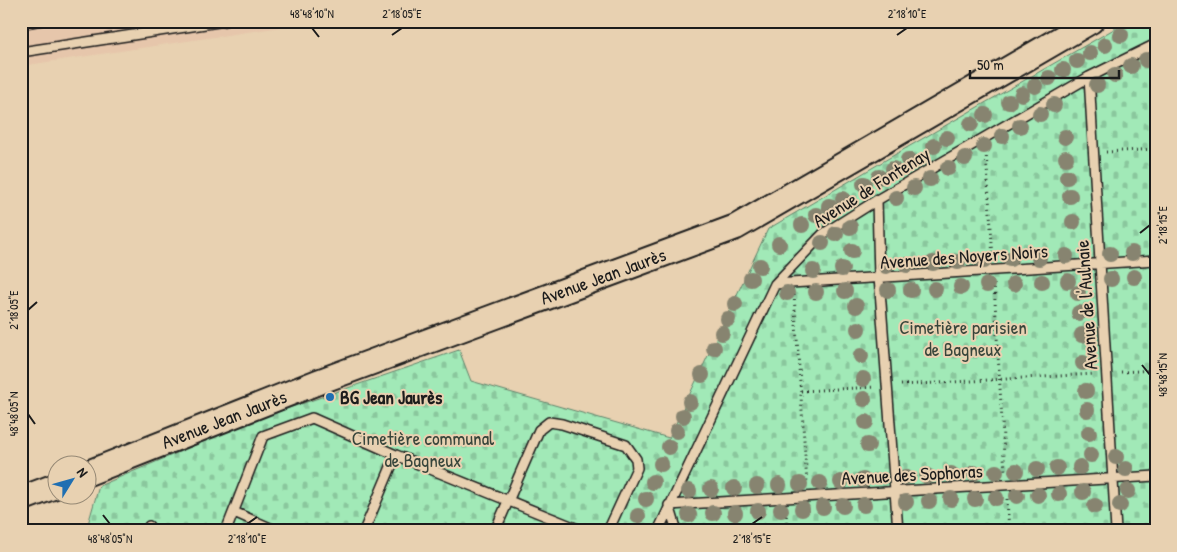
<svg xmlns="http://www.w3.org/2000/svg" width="1177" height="552" viewBox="0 0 1177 552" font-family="'Patrick Hand',sans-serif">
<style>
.built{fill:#e6c6ab}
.cemetery{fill:url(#cemetery-stones);stroke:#5e826a}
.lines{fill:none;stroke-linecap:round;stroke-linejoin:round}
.service-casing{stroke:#1c1c1c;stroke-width:12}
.tertiary-casing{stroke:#1c1c1c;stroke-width:28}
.path{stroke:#1c1c1c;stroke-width:3;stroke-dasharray:1 4;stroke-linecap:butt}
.service{stroke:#e8d1b1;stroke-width:9}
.tertiary{stroke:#e8d1b1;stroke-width:24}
.rail-casing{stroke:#1c1c1c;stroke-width:5.5}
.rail{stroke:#e8d1b1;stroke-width:4;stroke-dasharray:11;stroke-linecap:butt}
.tree{fill:#878470}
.ticks{fill:none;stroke:#1c1c1c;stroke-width:2}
.poi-dot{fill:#1f6fb2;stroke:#e8d1b1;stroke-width:2}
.labels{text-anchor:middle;stroke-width:4;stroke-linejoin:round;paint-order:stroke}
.street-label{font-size:19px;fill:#1c1c1c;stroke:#e8d1b1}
.park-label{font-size:19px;fill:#37453b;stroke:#e8d1b1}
.poi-label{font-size:19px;font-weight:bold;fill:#1c1c1c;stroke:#e8d1b1;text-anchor:start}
.neatline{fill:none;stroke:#1c1c1c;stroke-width:2}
.ticks-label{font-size:12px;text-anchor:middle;fill:#1c1c1c}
</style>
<defs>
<pattern id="cemetery-stones" width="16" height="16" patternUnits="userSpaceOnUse" patternTransform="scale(1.25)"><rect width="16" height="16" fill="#a1e9b7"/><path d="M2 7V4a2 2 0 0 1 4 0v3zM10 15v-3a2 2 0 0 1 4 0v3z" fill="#8ac79d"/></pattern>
</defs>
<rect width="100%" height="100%" fill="#e8d1b1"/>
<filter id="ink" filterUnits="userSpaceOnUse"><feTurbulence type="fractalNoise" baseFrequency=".02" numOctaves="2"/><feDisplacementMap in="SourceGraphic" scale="10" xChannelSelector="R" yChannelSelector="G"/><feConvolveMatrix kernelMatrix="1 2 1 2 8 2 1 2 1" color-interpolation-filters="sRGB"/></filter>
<g filter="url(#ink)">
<path class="built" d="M21,21H321L21,66Z"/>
<path class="cemetery" d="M1128,21H1156V531H86L99,486L257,419L459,350L471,381L669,438L768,229L901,151Z"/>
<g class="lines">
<g class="service-casing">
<path id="service" d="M21,52L225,21
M1089,77L1116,531
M877,200L879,277L898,531
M775,284L1156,260
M234,512L277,531
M148,531L149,526
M226,531L263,436L312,418L396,455L583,531
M364,531L396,455
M495,531L539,430L549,422L562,424L626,445L636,459L637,468L608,531
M658,531L775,284L823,234L877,200L1089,77L1156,44
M677,531L669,505L1156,476"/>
</g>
<g class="tertiary-casing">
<path id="tertiary" d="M88,473L318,382L736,227L1091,21
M21,499L58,485"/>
</g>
<path class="path" d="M986,152L993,258
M1106,152L1156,149
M994,284L1005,473
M794,295L807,483
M1121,372L1156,370
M901,385L1094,374
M801,391L875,387
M1007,499L1009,531
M786,511L787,531"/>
<use href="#service" class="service"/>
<use href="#tertiary" class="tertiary"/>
<g class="rail-casing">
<path id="rail" d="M21,27L56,21"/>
</g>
<use href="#rail" class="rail"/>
</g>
<g class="tree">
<circle cx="1121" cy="35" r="8"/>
<circle cx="1105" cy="45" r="8"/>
<circle cx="1090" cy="53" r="8"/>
<circle cx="1146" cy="60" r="8"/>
<circle cx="1077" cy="61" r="8"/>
<circle cx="1131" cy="66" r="8"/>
<circle cx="1063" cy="70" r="8"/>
<circle cx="1115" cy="75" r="8"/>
<circle cx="1049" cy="78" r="8"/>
<circle cx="1097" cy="85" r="8"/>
<circle cx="1035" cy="86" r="8"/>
<circle cx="1022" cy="94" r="8"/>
<circle cx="1009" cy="102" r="8"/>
<circle cx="1054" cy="105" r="8"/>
<circle cx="1040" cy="114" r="8"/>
<circle cx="985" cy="115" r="8"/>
<circle cx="971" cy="124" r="8"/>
<circle cx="1020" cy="126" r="8"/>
<circle cx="1002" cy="136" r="8"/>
<circle cx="1065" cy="137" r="8"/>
<circle cx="947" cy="138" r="8"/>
<circle cx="934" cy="146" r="8"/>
<circle cx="984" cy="146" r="8"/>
<circle cx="965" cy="158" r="8"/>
<circle cx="1066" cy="158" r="8"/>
<circle cx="908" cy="160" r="8"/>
<circle cx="948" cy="168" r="8"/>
<circle cx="893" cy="169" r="8"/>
<circle cx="879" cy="177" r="8"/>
<circle cx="1067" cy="177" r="8"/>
<circle cx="930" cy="179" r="8"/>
<circle cx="864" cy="184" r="8"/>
<circle cx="914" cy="188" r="8"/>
<circle cx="1070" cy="196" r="8"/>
<circle cx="896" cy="198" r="8"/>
<circle cx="843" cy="199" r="8"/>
<circle cx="829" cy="206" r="8"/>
<circle cx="816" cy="215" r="8"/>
<circle cx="1073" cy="222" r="8"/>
<circle cx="802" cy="225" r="8"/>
<circle cx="850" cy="227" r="8"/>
<circle cx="836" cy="234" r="8"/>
<circle cx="822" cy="243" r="8"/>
<circle cx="779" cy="244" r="8"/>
<circle cx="852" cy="251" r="8"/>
<circle cx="1132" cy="253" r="8"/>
<circle cx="1110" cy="254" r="8"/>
<circle cx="1066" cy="256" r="8"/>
<circle cx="1039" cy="258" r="8"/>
<circle cx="1010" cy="259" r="8"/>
<circle cx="984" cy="261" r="8"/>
<circle cx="958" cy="262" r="8"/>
<circle cx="933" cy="263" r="8"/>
<circle cx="907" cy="265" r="8"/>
<circle cx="760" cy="266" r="8"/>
<circle cx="886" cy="266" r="8"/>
<circle cx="842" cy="269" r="8"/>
<circle cx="813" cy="271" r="8"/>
<circle cx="1134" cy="277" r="8"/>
<circle cx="751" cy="279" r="8"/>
<circle cx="1111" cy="279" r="8"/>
<circle cx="1068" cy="281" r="8"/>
<circle cx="1042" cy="282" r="8"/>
<circle cx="1014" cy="284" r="8"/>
<circle cx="987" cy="285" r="8"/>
<circle cx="961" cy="287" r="8"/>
<circle cx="935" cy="289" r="8"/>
<circle cx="888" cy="290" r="8"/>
<circle cx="911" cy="290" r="8"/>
<circle cx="845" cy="291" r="8"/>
<circle cx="816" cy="292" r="8"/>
<circle cx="787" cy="293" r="8"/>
<circle cx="1078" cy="293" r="8"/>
<circle cx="735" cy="304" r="8"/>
<circle cx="856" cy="306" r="8"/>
<circle cx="1079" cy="313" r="8"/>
<circle cx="728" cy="319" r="8"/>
<circle cx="858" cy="329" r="8"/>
<circle cx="722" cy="333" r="8"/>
<circle cx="1082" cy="335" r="8"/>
<circle cx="714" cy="348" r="8"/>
<circle cx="861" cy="356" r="8"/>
<circle cx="1083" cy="363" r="8"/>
<circle cx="702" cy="375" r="8"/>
<circle cx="863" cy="379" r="8"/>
<circle cx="1086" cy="391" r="8"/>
<circle cx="864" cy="399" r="8"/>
<circle cx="690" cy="402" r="8"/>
<circle cx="1087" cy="410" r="8"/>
<circle cx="683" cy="416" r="8"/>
<circle cx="866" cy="422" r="8"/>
<circle cx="677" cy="431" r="8"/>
<circle cx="1089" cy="433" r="8"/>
<circle cx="868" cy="445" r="8"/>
<circle cx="669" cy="447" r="8"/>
<circle cx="1091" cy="455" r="8"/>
<circle cx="1116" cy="457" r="8"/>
<circle cx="661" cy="464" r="8"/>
<circle cx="1080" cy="467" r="8"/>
<circle cx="1057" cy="468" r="8"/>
<circle cx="1037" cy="469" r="8"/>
<circle cx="1126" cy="469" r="8"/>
<circle cx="1016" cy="471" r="8"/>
<circle cx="996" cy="472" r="8"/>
<circle cx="974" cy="473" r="8"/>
<circle cx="951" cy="474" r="8"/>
<circle cx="927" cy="476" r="8"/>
<circle cx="905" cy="477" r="8"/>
<circle cx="863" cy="480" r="8"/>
<circle cx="653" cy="482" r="8"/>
<circle cx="841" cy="482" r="8"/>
<circle cx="820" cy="483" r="8"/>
<circle cx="800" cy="484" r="8"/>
<circle cx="779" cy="485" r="8"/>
<circle cx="757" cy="486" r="8"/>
<circle cx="734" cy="488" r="8"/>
<circle cx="711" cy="489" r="8"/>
<circle cx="689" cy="491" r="8"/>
<circle cx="1128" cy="491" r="8"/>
<circle cx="1083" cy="492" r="8"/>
<circle cx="1059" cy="494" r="8"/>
<circle cx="1038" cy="495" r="8"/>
<circle cx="1017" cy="496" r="8"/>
<circle cx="996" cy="498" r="8"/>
<circle cx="646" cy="499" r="8"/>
<circle cx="951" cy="499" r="8"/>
<circle cx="975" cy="499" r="8"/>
<circle cx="929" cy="501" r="8"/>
<circle cx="906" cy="502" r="8"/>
<circle cx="864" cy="505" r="8"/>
<circle cx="1120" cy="505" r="8"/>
<circle cx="843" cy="506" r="8"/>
<circle cx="1095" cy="506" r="8"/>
<circle cx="823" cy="507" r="8"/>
<circle cx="802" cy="509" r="8"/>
<circle cx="781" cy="510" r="8"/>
<circle cx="758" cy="511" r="8"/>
<circle cx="713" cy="513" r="8"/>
<circle cx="735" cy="513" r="8"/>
<circle cx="689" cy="515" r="8"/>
<circle cx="638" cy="516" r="8"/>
</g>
</g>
<path class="ticks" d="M312,28L319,37M392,35L402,28M897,35L907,28M1140,233L1150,225M28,310L37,302M1142,365L1150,375M28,414L35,424M103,515L110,524M247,524L257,517M752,524L762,517"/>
<circle class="poi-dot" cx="330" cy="397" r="5"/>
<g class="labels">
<g class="street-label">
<text transform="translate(871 187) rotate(-32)" y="7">Avenue de Fontenay</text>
<text transform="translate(964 256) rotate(-4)" y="7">Avenue des Noyers Noirs</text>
<text transform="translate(603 276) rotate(-20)" y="7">Avenue Jean Jaurès</text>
<text transform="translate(1086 305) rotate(-94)" y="7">Avenue de l'Aulnaie</text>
<text transform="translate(224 419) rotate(-21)" y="7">Avenue Jean Jaurès</text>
<text transform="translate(912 474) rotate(-3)" y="7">Avenue des Sophoras</text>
</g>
<g class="park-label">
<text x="963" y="334">Cimetière parisien<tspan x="963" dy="22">de Bagneux</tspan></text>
<text x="423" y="445">Cimetière communal<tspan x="423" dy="22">de Bagneux</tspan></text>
</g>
<g class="poi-label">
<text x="340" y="404">BG Jean Jaurès</text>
</g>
</g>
<rect width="1177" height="552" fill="none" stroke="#e8d1b1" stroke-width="55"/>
<g transform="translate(72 480) rotate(53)"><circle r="24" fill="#e8d1b1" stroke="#968975"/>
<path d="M0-4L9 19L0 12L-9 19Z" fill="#1f6fb2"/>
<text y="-8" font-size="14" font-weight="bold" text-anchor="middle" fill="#1c1c1c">N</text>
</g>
<path d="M970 70v8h149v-8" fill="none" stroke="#1c1c1c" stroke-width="2.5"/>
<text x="977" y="70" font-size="15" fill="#1c1c1c" stroke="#e8d1b1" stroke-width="4" paint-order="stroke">50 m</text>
<rect x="28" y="28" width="1122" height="496" class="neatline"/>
<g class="ticks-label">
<text x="312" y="18">48°48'10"N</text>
<text x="402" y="18">2°18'05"E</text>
<text x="907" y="18">2°18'10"E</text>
<text transform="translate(1163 225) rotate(-90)" y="4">2°18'15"E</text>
<text transform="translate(14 310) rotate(-90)" y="4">2°18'05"E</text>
<text transform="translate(1163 375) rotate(-90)" y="4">48°48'15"N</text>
<text transform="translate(14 414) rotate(-90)" y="4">48°48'05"N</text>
<text x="110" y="543">48°48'05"N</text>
<text x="247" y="543">2°18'10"E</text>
<text x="752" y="543">2°18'15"E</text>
</g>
</svg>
